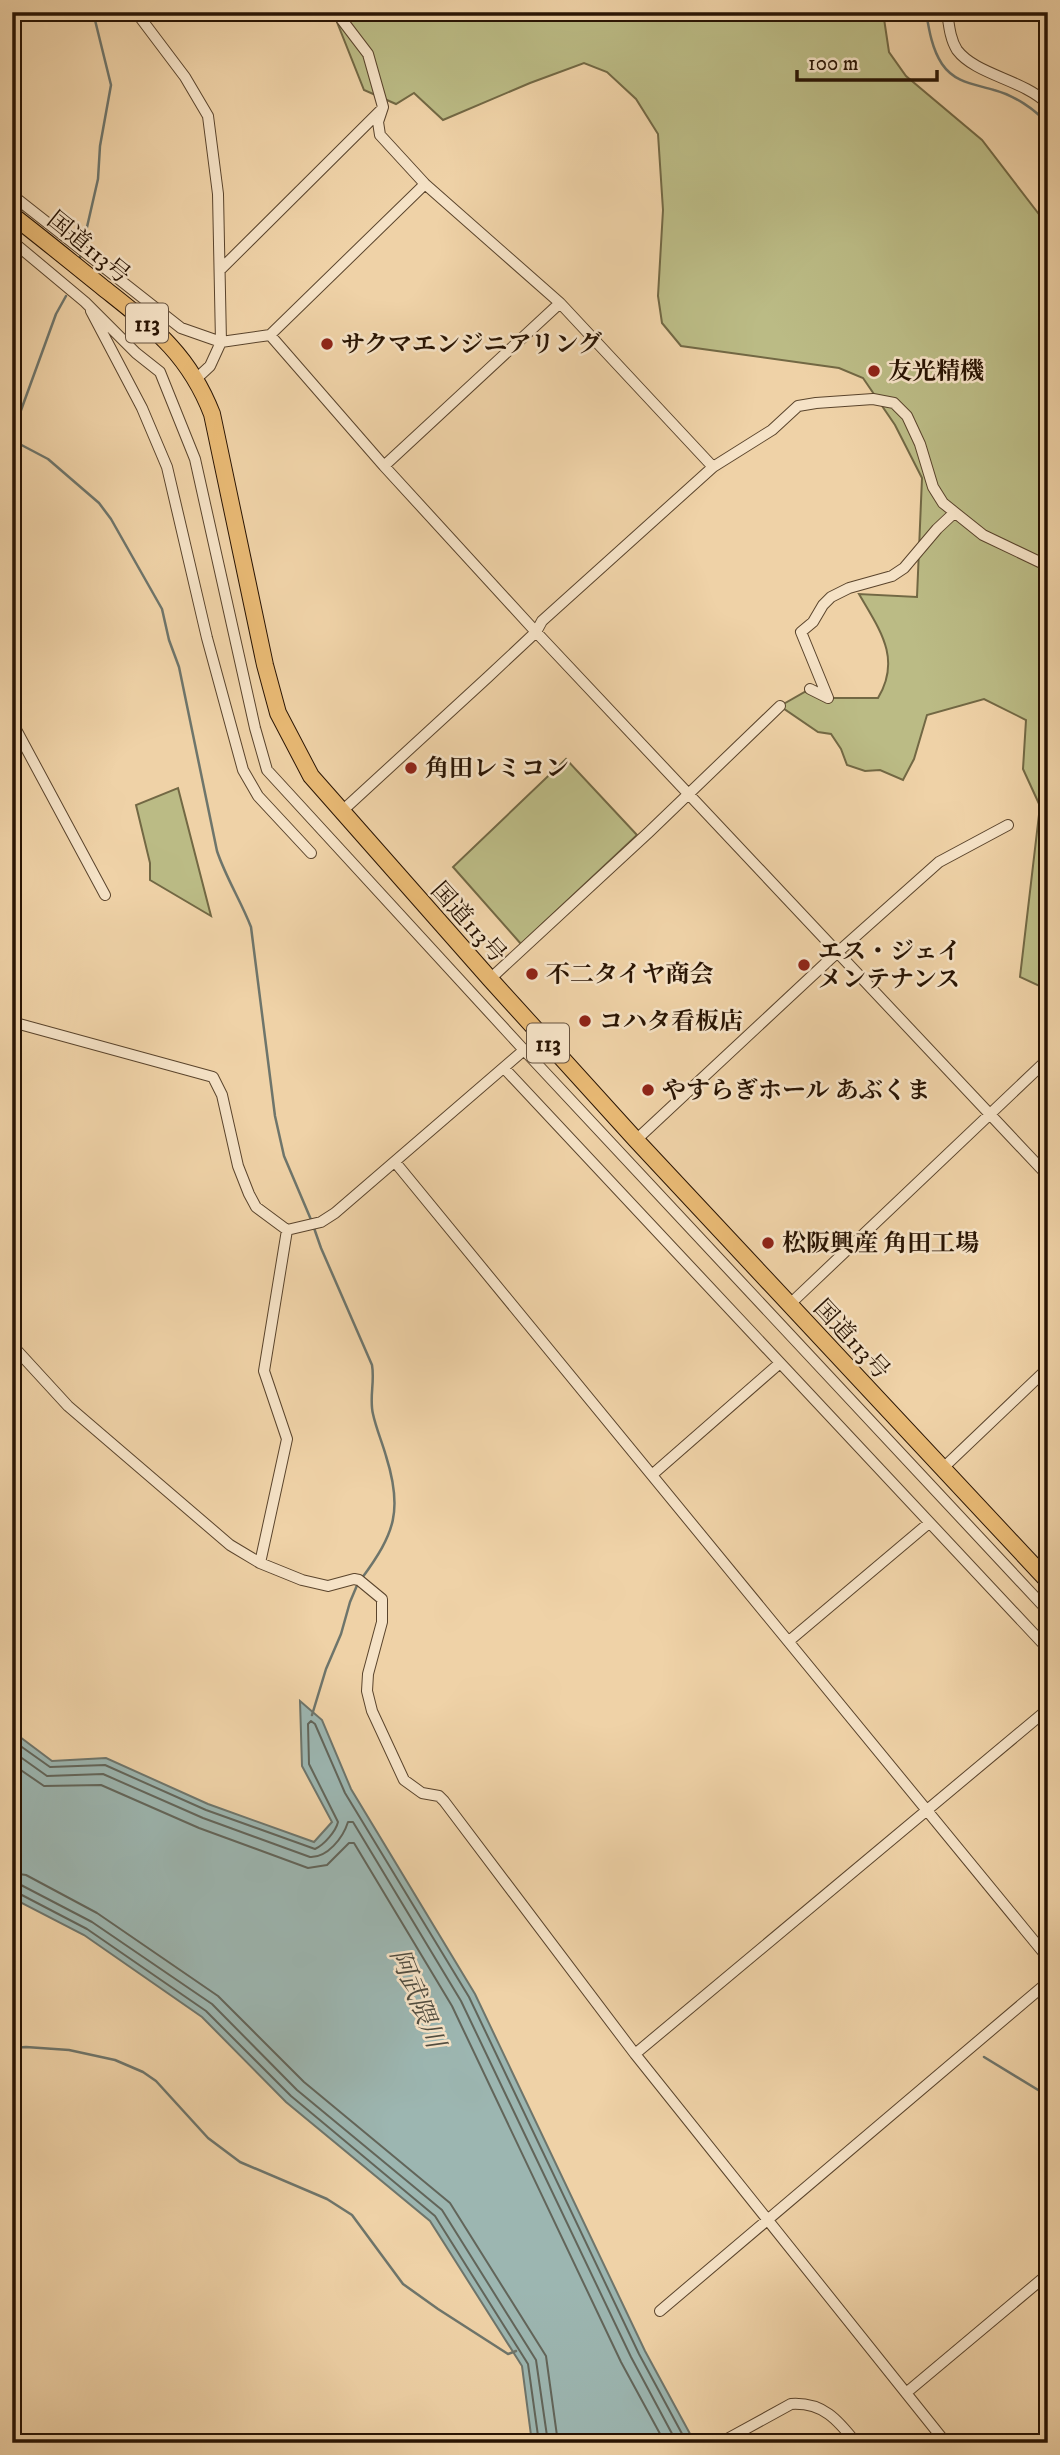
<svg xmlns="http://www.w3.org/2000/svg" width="1060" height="2455" viewBox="0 0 1060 2455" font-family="'IM FELL DW Pica','Noto Serif JP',serif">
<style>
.green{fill:#bbbb85;stroke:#726844;stroke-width:2}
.water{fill:#9cb6b1;stroke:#6e756b;stroke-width:2}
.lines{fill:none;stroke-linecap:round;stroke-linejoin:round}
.shore{stroke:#62655a;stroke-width:2}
.stream{stroke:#6e756b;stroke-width:2.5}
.minor-casing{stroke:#5a442c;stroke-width:12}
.trunk-casing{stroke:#291403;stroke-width:18}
.minor{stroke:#f5e2c6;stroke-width:10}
.trunk{stroke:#e8b974;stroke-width:16}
.poi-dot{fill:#8f2418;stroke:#f5e2c6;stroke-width:2.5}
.labels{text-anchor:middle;stroke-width:5;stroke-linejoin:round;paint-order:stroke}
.shield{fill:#f5e2c6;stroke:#66523e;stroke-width:2}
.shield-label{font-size:23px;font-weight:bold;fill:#291403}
.street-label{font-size:24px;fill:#291403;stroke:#f5e2c6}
.poi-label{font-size:24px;font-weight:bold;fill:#291403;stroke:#f5e2c6;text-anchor:start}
.water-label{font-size:26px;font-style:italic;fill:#514d40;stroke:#f5e2c6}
</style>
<rect width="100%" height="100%" fill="#efd2a7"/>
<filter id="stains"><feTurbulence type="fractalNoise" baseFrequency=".00286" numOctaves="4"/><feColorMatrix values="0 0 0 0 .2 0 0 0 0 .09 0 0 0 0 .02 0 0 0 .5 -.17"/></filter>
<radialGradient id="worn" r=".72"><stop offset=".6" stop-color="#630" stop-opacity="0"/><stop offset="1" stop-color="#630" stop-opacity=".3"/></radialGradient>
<path class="green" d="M333,12H883L889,52L906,76L982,140L1048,226V990L1020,977L1040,806L1023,769L1026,720L984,699L927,715L914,759L903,780L880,770L865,771L847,765L841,749L831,734L818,732L780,706L810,689L828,698H878C902,658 879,629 859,594L917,597L922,478L895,425L863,378L839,368L681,346L662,323L658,296L663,210L658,134L636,99L607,72L584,63L530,83L443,120L414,93L396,104L364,90Z
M566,759L637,835L521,944L453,867Z
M178,788L211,916L150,880V863L136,805Z"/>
<path class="water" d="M300,1701L322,1720L351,1789L475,1994L645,2351L695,2443H532L522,2366L430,2221L286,2102L202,2017L84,1935L12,1898V1731L52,1761L106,1758L208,1804L314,1842L332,1822L302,1766Z"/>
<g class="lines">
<path class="shore" d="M12,1740L50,1767L105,1765L206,1810L315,1849C324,1845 336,1831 338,1822L309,1764L308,1724L311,1721L315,1724L345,1793L469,1997L639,2354L687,2443
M12,1751L47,1776L103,1774L203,1818L310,1857C327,1858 343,1838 348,1822H353L461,2001L631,2357L677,2443
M12,1764L44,1786L101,1785L199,1828L308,1868L327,1865L349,1843H354L452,2006L621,2362L665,2443
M12,1873L26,1875L97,1913L218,1996L304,2082L450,2203L546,2356L558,2443
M12,1883L21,1885L92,1922L212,2004L297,2090L442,2210L536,2360L548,2443
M12,1892L18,1893L87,1929L206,2011L291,2096L435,2216L528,2364L539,2443"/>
<path class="stream" d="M926,12C929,30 932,49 942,64C955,83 974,84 994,90C1013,95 1036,109 1048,125
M79,262L98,179L100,146L111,85L93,12
M12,435L56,314L66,296
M12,440L48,459L99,503L111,519L162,609L169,640L179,667L217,851C226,878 241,901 251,927L275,1116L284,1156L312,1222
M314,1228L321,1248L372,1365C375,1382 369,1398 373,1414C376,1428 382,1442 386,1456C403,1510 395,1533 362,1578
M312,1715L326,1669L341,1634L350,1602L358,1583
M12,2048L26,2047L69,2050L115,2060L143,2072L156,2081L208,2138L240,2162L327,2199L352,2215L403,2284L438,2309L508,2354L516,2351
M984,2057L1048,2096"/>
<g class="minor-casing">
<path id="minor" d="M136,12L185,77L208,116L218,194L221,342L210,366L196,379
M336,12L368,54L383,107L378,122L380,135L425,184L560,303L713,467
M947,12C949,25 950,39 957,50C976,75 1022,79 1048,104
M12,195L181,328L221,342L270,335L425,184
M12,241L85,302L136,353L160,372L195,459L255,728L267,770L524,1050L1048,1611
M220,270L381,110
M91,311L142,408L167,467L207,638L243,770L258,796L311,853
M270,335L384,466L536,632L1048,1176
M384,466L560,303
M810,689L828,698
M828,698L801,632L813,622L823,605L831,597L849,588L892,576L904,568L937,529L954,513
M12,722L105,895
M341,812L488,677L536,632L542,621L713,467L772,430L798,406L816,403L873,399L894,403L907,416L920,444L933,487L943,503L983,535L1048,566
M490,979L649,832L780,706
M12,1022L213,1077L222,1095L238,1166L249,1194L256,1207L287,1230L321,1222L335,1213L524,1050
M504,1068L1048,1649
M636,1140L829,960L939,862L1008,825
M395,1162L1048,1958
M789,1305L1048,1059
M12,1345L68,1406L230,1545L260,1563L302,1580L328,1586L354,1579L359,1580L382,1599V1622L368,1674L367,1691L372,1711L404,1780L422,1793L439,1796L444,1801L635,2054L946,2443
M942,1469L1048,1368
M653,1474L780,1363
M260,1563L287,1439L264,1371L287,1230
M789,1641L929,1523
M635,2054L1048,1709
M660,2311L1048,1982
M906,2393L1048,2274
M720,2443L791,2404C823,2402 838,2420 856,2443"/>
</g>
<g class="trunk-casing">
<path id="trunk" d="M12,215C42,238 71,262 101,286C151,326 188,352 212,414L265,665L278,713L311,776L490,979L636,1140L1048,1581"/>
</g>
<use href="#minor" class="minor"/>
<use href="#trunk" class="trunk"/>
</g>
<g class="poi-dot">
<circle cx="327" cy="344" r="7"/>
<circle cx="874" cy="371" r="7"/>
<circle cx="411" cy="768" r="7"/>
<circle cx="804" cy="965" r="7"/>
<circle cx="532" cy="974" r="7"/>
<circle cx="585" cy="1021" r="7"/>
<circle cx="648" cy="1090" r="7"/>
<circle cx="768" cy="1243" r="7"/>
</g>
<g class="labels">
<g class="shield">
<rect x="126" y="303.5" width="42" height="39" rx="5"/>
<rect x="527" y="1023.5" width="42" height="39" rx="5"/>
</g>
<g class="shield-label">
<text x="147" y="331">113</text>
<text x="548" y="1051">113</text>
</g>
<g class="street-label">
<text transform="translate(89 247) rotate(39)" y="8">国道113号</text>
<text transform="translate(469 922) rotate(48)" y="8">国道113号</text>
<text transform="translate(852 1339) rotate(47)" y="8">国道113号</text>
</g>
<g class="poi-label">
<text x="341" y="352">サクマエンジニアリング</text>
<text x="888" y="379">友光精機</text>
<text x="425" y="776">角田レミコン</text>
<text x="818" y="959">エス・ジェイ<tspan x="818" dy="28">メンテナンス</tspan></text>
<text x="546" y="982">不二タイヤ商会</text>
<text x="599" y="1029">コハタ看板店</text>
<text x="662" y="1098">やすらぎホール あぶくま</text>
<text x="782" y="1251">松阪興産 角田工場</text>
</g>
<g class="water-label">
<text transform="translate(418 1998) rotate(68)" y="9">阿武隈川</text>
</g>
</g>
<rect width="1060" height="2455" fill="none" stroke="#efd2a7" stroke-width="42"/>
<rect x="14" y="14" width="1032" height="2427" fill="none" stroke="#291403" stroke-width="3.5"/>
<rect x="21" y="21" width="1018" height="2413" fill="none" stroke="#291403" stroke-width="2"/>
<path d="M797 70v10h140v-10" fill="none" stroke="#291403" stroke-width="3.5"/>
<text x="808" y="70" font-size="21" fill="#291403" stroke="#f5e2c6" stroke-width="5" paint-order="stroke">100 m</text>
<rect width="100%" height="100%" filter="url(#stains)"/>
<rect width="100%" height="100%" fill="url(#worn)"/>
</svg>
